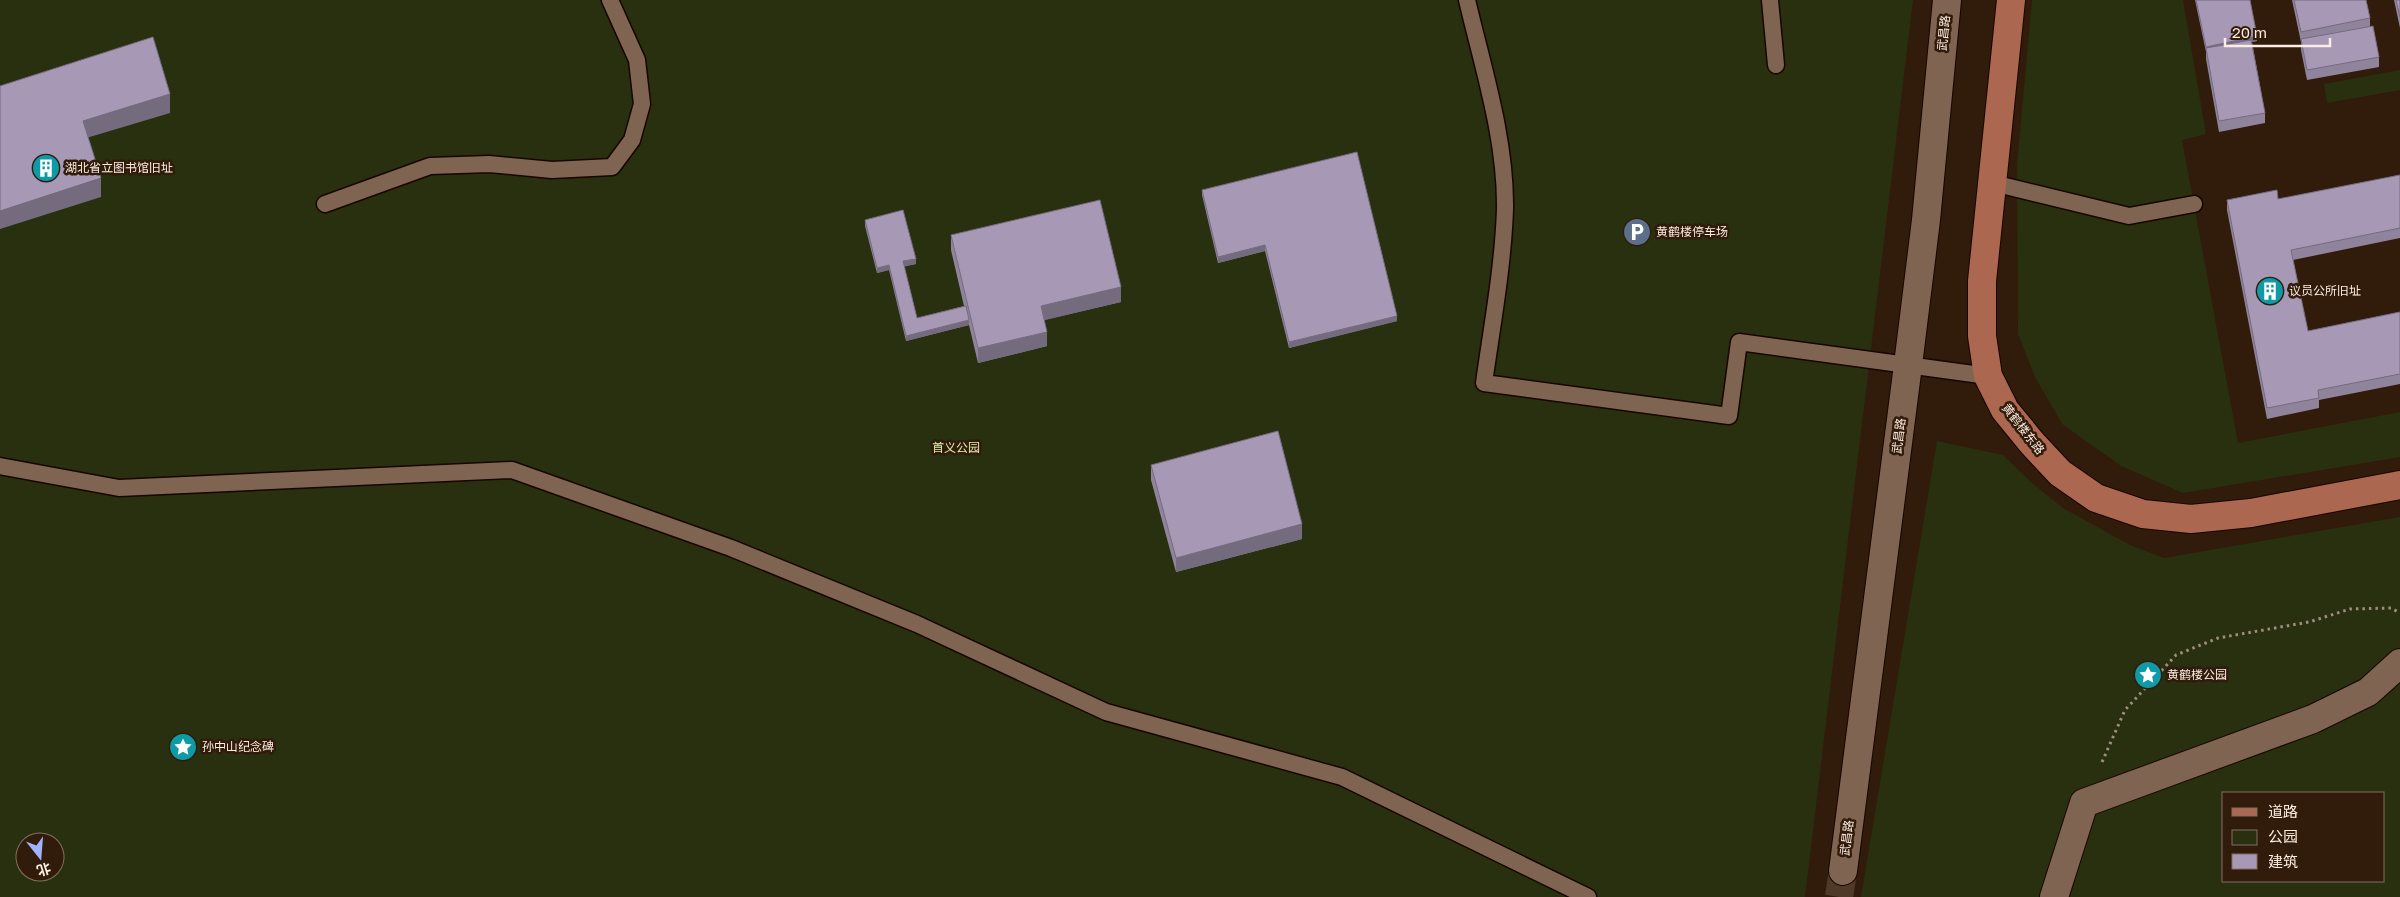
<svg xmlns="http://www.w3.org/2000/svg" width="2400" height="897" viewBox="0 0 2400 897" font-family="'Golos Text','Noto Sans SC',sans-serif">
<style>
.green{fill:#283010;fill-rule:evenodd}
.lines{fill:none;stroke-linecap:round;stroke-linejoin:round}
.secondary-tunnel{stroke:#4f3a2a;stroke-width:28;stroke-dasharray:28 14;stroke-linecap:butt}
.lane-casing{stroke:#180500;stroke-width:19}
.street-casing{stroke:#180500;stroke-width:30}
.secondary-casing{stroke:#180500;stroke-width:30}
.primary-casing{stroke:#180500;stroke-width:30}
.path{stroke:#9f8d7f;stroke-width:3;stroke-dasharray:2.5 4;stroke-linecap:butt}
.lane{stroke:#7f6452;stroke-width:16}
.street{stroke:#7f6452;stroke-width:28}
.secondary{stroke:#7f6452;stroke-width:28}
.primary{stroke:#ac6751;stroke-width:28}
.wall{fill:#90849d}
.shaded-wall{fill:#756b7f}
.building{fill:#a799b6;stroke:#756b7f}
.labels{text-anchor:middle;stroke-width:5;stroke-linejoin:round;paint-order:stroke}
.street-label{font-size:12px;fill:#fcece1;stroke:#311b0a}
.poi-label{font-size:12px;fill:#fcece1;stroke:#311b0a;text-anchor:start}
.park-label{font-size:12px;fill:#d8ecab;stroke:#311b0a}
</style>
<rect width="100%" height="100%" fill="#311b0a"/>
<path class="green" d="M0,0H1913L1805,897H0ZM25,842H55V872H25Z
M2032,0H2183L2206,134L2182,140L2238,443L2400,412V457L2183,493L2121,466L2062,424L2035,377L2018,334L2017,165Z
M2400,70V90L2327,103L2324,84Z
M1937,441L2003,455L2032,483L2063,508L2130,545L2164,558L2400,517V897H1861ZM2224,793H2384V881H2224Z"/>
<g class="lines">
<path class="secondary-tunnel" d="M1839,897L1843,871"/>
<g class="lane-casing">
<path id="lane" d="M1467,0C1483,68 1506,139 1505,209C1503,267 1492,326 1484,383L1729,416L1739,342L1988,376
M1770,0L1776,65
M1993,183L2129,216L2194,204
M325,204L430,166L489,164L552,170L612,167L632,140L642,104L637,60L610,0
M0,466L119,488L512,470L731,548L917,624L1106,712L1342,777L1588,897"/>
</g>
<g class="street-casing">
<path id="street" d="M1908,365L1926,220L1947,0
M2054,897L2084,803L2313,719L2368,692L2400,663"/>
</g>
<g class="secondary-casing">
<path id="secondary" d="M1843,871L1908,365"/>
</g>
<g class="primary-casing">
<path id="primary" d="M2011,0L1982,281V336L1988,376L2005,410L2032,443L2060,473L2096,498L2143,514L2191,519L2251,513L2400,485"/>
</g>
<path class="path" d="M2102,762L2125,710L2176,655L2218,638L2309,622L2350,609L2391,608L2400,613"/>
<use href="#lane" class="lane"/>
<use href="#street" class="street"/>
<use href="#secondary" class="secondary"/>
<use href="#primary" class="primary"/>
</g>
<path class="wall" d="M2195,0H2250L2257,41L2252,42L2265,113V123L2219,132L2206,59V52Z
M2292,0H2366L2370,18V26L2379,57V67L2307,80L2301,50V42Z
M2394,0H2400V28Z
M2400,175V238L2293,260L2308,331L2400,312V384L2319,400V408L2267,419L2227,210V200L2278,199Z
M1202,190L1397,321L1289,348L1265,251L1218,263L1202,195Z
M865,220L916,264L904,266L917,318L964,306L951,250V235L1121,302L1044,320L1047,346L978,363L969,325L906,341L889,270L877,273L865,226Z
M1151,465L1302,539L1176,572L1151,480Z"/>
<path class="shaded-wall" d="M2257,36V41L2206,52V47Z
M170,94V113L83,139V121Z
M101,178V197L0,229V211Z
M1265,245V251L1218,263V257Z
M916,259V264L903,267V261Z
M889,265V270L877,273V268Z
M1121,287V302L1041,321V306Z
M1397,316V321L1289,348V342Z
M969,320V325L906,341V336Z
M1047,332V346L978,363V348Z
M1302,524V539L1176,572V558Z"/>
<path class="building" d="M2196,0H2250L2257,36L2206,47Z
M2294,0H2366L2370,18L2301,32Z
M2396,0H2400V17Z
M2373,26L2379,57L2307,70L2301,39Z
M153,37L170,94L83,121L101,178L0,211V86Z
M2251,40L2265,113L2219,121L2206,48Z
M1357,152L1397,316L1289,342L1265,245L1218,257L1202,190Z
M2400,175V228L2291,250L2308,331L2400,312V374L2318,390L2319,398L2267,408L2227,200L2277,190L2278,199Z
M1100,200L1121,287L1041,306L1047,332L978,348L951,235Z
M903,210L916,259L903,261L917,318L966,306L969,320L906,336L889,265L877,268L865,220Z
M1278,431L1302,524L1176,558L1151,465Z"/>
<defs>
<g id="building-disc" transform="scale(1.4375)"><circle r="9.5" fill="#0f9aa8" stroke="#311b0a"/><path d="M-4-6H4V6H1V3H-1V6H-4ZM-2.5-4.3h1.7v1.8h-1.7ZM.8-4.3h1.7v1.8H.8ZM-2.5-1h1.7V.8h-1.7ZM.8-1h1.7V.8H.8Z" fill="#fff"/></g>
<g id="parking-disc" transform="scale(1.4375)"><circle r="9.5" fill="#5c6f8a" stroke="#311b0a"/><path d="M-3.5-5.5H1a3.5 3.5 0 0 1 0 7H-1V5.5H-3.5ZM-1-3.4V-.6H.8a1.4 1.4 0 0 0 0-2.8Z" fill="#fff"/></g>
<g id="sight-disc" transform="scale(1.4375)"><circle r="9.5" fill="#0f9aa8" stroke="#311b0a"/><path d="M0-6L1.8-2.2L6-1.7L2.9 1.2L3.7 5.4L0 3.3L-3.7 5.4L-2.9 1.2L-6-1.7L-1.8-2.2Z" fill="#fff"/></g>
</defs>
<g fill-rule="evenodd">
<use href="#building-disc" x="46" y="168"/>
<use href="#parking-disc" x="1637" y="232"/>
<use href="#building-disc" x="2270" y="291"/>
<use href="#sight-disc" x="2148" y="675"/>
<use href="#sight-disc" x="183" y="747"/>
</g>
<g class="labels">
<g class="street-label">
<text transform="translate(1944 33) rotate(-84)" y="4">武昌路</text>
<text transform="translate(2023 429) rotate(52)" y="4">黄鹤楼东路</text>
<text transform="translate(1899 436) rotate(-83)" y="4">武昌路</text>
<text transform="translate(1847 838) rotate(-83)" y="4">武昌路</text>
</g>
<g class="poi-label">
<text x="65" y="172">湖北省立图书馆旧址</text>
<text x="1656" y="236">黄鹤楼停车场</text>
<text x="2289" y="295">议员公所旧址</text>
<text x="2167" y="679">黄鹤楼公园</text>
<text x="202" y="751">孙中山纪念碑</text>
</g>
<g class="park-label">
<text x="956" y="452">首义公园</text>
</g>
</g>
<rect x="2222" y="792" width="162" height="90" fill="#311b0a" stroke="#826f60"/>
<rect x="2232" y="808" width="25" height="8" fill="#ac6751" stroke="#826f60"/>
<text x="2268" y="817" font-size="15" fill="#fcece1">道路</text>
<rect x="2232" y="830" width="25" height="15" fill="#283010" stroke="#826f60"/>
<text x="2268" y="842" font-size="15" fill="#fcece1">公园</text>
<rect x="2232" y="854" width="25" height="15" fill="#a799b6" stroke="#826f60"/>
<text x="2268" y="867" font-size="15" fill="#fcece1">建筑</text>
<g transform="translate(40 857) rotate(163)"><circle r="24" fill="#311b0a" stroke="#826f60"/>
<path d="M0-4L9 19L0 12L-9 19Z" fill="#a0b3fd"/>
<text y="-8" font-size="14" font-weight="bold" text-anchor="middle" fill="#fcece1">北</text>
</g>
<path d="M2225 38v8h105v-8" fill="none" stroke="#fcece1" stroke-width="2.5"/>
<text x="2232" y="38" font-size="15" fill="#fcece1" stroke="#311b0a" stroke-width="4" paint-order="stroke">20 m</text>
</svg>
